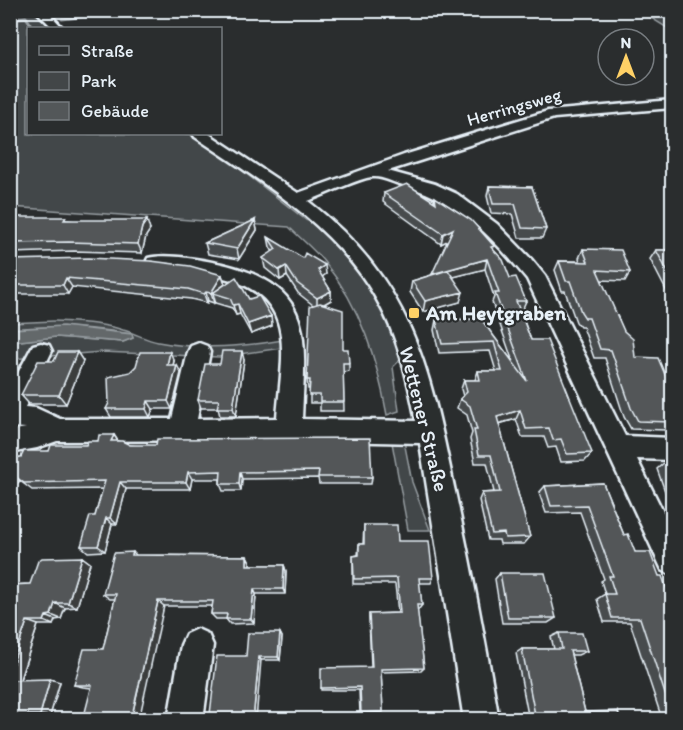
<svg xmlns="http://www.w3.org/2000/svg" width="683" height="730" viewBox="0 0 683 730" font-family="Itim,sans-serif">
<style>
.green{fill:#424648;stroke:#959ca0;stroke-width:1.5}
.water{fill:#63686b;stroke:#989fa3;stroke-width:1.5}
.lines{fill:none;stroke-linecap:round;stroke-linejoin:round}
.stream{stroke:#989fa3;stroke-width:3}
.minor-casing{stroke:#e8f1f8;stroke-width:5}
.minor{fill:#2a2d2e;fill-rule:evenodd}
.wall{fill:#474b4d;stroke:#e8f1f8;stroke-width:1.5}
.shaded-wall{fill:#3a3d3e;stroke:#e8f1f8;stroke-width:1.5}
.building{fill:#535759;stroke:#e8f1f8;stroke-width:1.5}
.poi-dot{fill:#ffd166;stroke:#2a2d2e;stroke-width:2}
.labels{text-anchor:middle;stroke-width:4.5;stroke-linejoin:round;paint-order:stroke}
.far-street-label{font-size:18px;fill:#e8f1f8;stroke:#2a2d2e}
.poi-label{font-size:21px;font-weight:bold;fill:#e8f1f8;stroke:#2a2d2e;text-anchor:start}
.street-label{font-size:21px;fill:#e8f1f8;stroke:#2a2d2e}
</style>
<rect width="100%" height="100%" fill="#2a2d2e"/>
<filter id="ink" filterUnits="userSpaceOnUse"><feTurbulence type="fractalNoise" baseFrequency=".0167" numOctaves="2"/><feDisplacementMap in="SourceGraphic" scale="12" xChannelSelector="R" yChannelSelector="G"/><feConvolveMatrix kernelMatrix="1 2 1 2 8 2 1 2 1" color-interpolation-filters="sRGB"/></filter>
<g filter="url(#ink)">
<path class="green" d="M10,11C30,10 48,15 63,28H28V134H195L306,220L324,228L362,273L385,312L401,359L393,367L399,411L387,415C377,360 361,307 325,263C315,250 301,239 289,227L11,207Z
M640,11H672V31Z
M54,321C77,322 101,323 123,330C135,333 146,340 158,342C199,350 243,347 283,340L281,348L219,357L102,352L11,359V342L56,337L123,342L133,338L131,334C90,327 52,325 11,329L10,323Z
M391,437L404,441L412,482L430,530H408Z"/>
<path class="water" d="M63,326L132,334L133,338L123,342L56,337L11,342V329Z"/>
<g class="lines">
<path class="stream" d="M10,19L26,17L30,23
M62,19L138,10"/>
<g class="minor-casing">
<path id="minor" d="M35,10H46L63,28H53Z
M672,100V108L554,118L388,171L435,184L457,194L497,224L532,260L545,276L625,436L672,438V460L637,459L672,530V575L662,570L527,279C490,234 457,200 400,184C392,182 381,176 373,177C362,177 321,196 308,201C415,284 430,372 456,496C472,570 486,645 499,720H464L420,443L289,440L57,441L37,448L10,453V431L26,428L10,427V388L33,345L41,343L49,345L52,351L25,407L36,408L60,419H172L188,352L191,346L199,343L207,346L210,352L197,419L277,418C282,352 300,294 216,276C194,271 170,272 148,266L146,262L148,258C167,253 203,260 222,264C317,287 305,337 302,419L416,421C408,379 398,337 377,300C337,227 262,182 195,137L193,134H209L298,193L404,155L548,111Z
M197,629L208,634L213,645L203,720H168L181,645L186,634Z"/>
</g>
<use href="#minor" class="minor"/>
</g>
<path class="wall" d="M489,186L532,187L546,229L542,238H519L512,214L491,213L487,196Z
M384,193L434,201L435,197L494,246L493,250L510,278L526,301L522,310H520L531,340L592,453L585,461L561,462L556,447L548,448L544,437H522L516,419L499,424L530,537L524,544H500L499,540H488L479,500L482,493L494,492L487,463H475L470,439L472,433L467,415L457,408L460,399L463,396L461,389L464,380H475L478,371H496L490,351L439,353L434,330L436,320L481,319L513,362L492,302L494,297L485,269L453,277L460,302L423,312L410,292L412,281L432,275L448,240L441,244L383,202Z
M10,217L68,220L150,230L146,236L142,253L74,251L10,253Z
M255,220L257,230L239,259L208,254L205,243Z
M268,237L326,274L322,277L331,291V300L324,304L349,363V371L343,372L344,411H320V403H310V389H308L307,380L313,305L298,293L287,276L280,280L265,268L263,258L273,252L270,247Z
M583,249L630,272L625,281L601,280L635,357L672,391V425L667,430L631,429L624,417L605,358H594L583,327H580L576,322L565,291H562L555,270L559,261H580L579,258Z
M656,250H672V302L650,259Z
M10,260L222,275L225,284L249,299L271,316L272,326L251,334L240,314L236,315L232,308L215,303V301L214,303L208,301L207,303L191,299L72,287L68,294H10Z
M77,352L83,361L66,404H29L21,395L54,361Z
M244,360L236,416H220L218,408H201L198,400L220,364Z
M174,361L173,365L181,373L172,409H153L150,417H111L106,409Z
M114,435L118,441L130,445L372,477L371,484H319L318,478L242,479L241,491H223L220,484V479H192L190,489H126L117,524H112L105,551L88,552L81,546L95,516L103,489L32,490L20,481L10,488V458L21,457L49,451L86,445Z
M666,461L672,462V505H670L657,469Z
M603,483L624,535L635,552L659,576L672,603V716H661L630,622H604L597,599L605,594L601,581L604,579L580,512L546,513L539,493L545,486Z
M364,525L398,541L433,578L431,583H419L422,605L419,609H417L424,668L421,671L381,672L383,712L382,713L360,714L359,690H321V688L371,667L369,618V614L398,613L395,584H353V556L358,555L359,544H363Z
M133,552L136,555L247,556L250,562V565H284L286,571L285,594H256L254,623L230,624L226,619H216L211,614L212,606H164L91,688L83,687L74,685L103,649L115,599H110L103,594Z
M82,557L90,563L77,607L65,608L61,619L55,620L53,625H38L20,680L60,682L50,716H10V585L30,584Z
M500,573L556,618L548,623H502L495,579Z
M280,633L282,637L280,660H261L231,716L214,715L210,714L246,656Z
M559,633L587,651L578,655H571L585,712L620,720H529L516,653L522,649H554L551,637Z"/>
<path class="shaded-wall" d="M147,220L150,230L146,236L142,253L138,244L142,227Z
M255,220L257,230L239,259L237,249Z
M453,229L451,239L441,244L443,234Z
M487,259L485,269L430,283L432,274Z
M325,265L326,274L318,280V270Z
M286,266L287,276L280,280L279,270Z
M222,275L225,284L213,293L215,301L214,303L211,293Z
M66,278L72,287L68,294L63,285Z
M331,291V300L317,308V298Z
M206,292L208,301L207,303L204,294Z
M463,292L460,302L423,312L425,301Z
M238,304L240,314L236,315L233,305Z
M271,316L272,326L251,334L248,324Z
M242,351L244,360L236,416L233,408Z
M77,352L83,361L66,404L59,395Z
M170,352L174,361L171,373L167,365Z
M10,357L16,364L15,367L17,370L10,382Z
M177,365L181,373L172,409L168,401Z
M148,401L153,409L150,417L146,409Z
M520,410L516,419L493,425L497,417Z
M114,435L119,443L111,441Z
M188,472L192,479L190,489L186,482Z
M240,472L242,479L241,491L239,484Z
M12,474L20,481L10,488V475Z
M120,482L126,489L117,524L110,518Z
M106,518L112,524L105,551L98,546Z
M247,556L250,562L249,571L247,565Z
M82,557L90,563L77,607L68,603Z
M284,565L286,571L285,594L283,589Z
M254,589L256,594L254,623L251,619Z
M158,601L164,606L139,720H131Z
M55,603L65,608L61,619L51,615Z
M46,616L55,620L53,625L44,621Z
M27,621L38,625L19,682L10,680V671Z
M280,633L282,637L280,660L278,657Z
M259,657L261,660L256,720H253Z
M50,679L60,682L50,716L40,715Z"/>
<path class="building" d="M407,184L436,203L435,197L471,220L494,246L491,247L503,260L510,278L516,277L526,301H516L531,340H547L592,453L567,454L561,439L553,440L549,428L526,429L520,410L497,417L530,537L505,538L504,533L492,534L482,493L500,492L491,455H479L474,430H477L470,406L460,399L467,392L464,380H480L478,371H502L494,342L442,344L436,320L481,319L527,381L495,293H499L487,259L432,274L453,229L443,234L384,193Z
M489,186L532,187L546,229L522,228L515,204H493Z
M10,217H66L64,220H147L142,227L138,244L69,242L10,243Z
M255,220L237,249L205,243Z
M268,237L303,258L305,253L325,265L318,270L331,291L317,298L297,283L286,266L279,270L263,258L276,249Z
M583,249L621,250L630,272L597,270L624,331L633,339L635,357L658,358L672,391V422L638,421L631,408L611,350L600,349L589,318H585L581,312L570,281H566L559,261L588,262Z
M656,250H672V280Z
M88,258L151,261L190,266L222,275L211,293L206,292L204,294L188,289L66,278L63,285H10V260Z
M448,270L463,292L425,301L412,281Z
M236,277L249,299L259,296L271,316L248,324L238,304L233,305L230,298L213,293Z
M320,303L343,310V349H348L349,363H343L344,402H320V395H309L310,380H307L310,306Z
M222,351H242L233,408H217L219,400H198L205,364H220Z
M58,352H77L59,395H21L38,361H54Z
M140,352H170L167,365H177L168,401H148L146,409H106L109,403L108,377L130,372L136,366Z
M99,435H114L111,441H122L130,445H156L157,439L370,438L372,477H318L319,471L240,472L239,484H220L221,471L188,472L186,482H120L110,518H106L98,546H81L90,516H95L105,481L24,483L12,474L10,475V458L21,457L24,451H49L51,445H86L88,441H98Z
M666,461L672,462V479Z
M603,483L624,535L628,534L635,552H650L659,576H662L672,603V715L640,618H612L605,594H615L609,576H613L587,505L551,506L545,486Z
M364,525H397L398,541H429L433,578H419L422,605H417L424,668L381,669L383,712L361,713L360,687L321,688V668L372,667L369,614L400,613L397,578L354,579L353,556L359,555V544H364Z
M133,552L132,555L247,556V565H284L283,589H254L251,619H226L227,614H211L213,601H158L131,720H83L92,685H74L84,649H103L116,594H103L114,553Z
M82,557L68,603H55L51,615L46,616L44,621H27L10,671V585L30,584L38,561L42,558Z
M500,573H545L556,618H508Z
M248,633H280L278,657H259L253,720H230L231,714H210L217,656H246Z
M559,633H582L587,651H570L585,712L618,711L620,720H536L522,649H562Z
M50,679L40,715H10V680Z"/>
</g>
<rect class="poi-dot" x="408" y="307" width="12" height="12" rx="3"/>
<g class="labels">
<g class="far-street-label">
<text transform="translate(514 107) rotate(-16)" y="6">Herringsweg</text>
</g>
<g class="poi-label">
<text x="426" y="320">Am Heytgraben</text>
</g>
<g class="street-label">
<text transform="translate(424 419) rotate(76)" y="7">Wettener Straße</text>
</g>
</g>
<rect width="683" height="730" fill="none" stroke="#2a2d2e" stroke-width="36"/>
<rect x="18" y="18" width="647" height="694" fill="none" stroke="#e8f1f8" stroke-width="2" filter="url(#ink)"/>
<rect x="27" y="27" width="195" height="108" fill="#2a2d2e" stroke="#767b7f" stroke-width="1.5"/>
<rect x="39" y="46" width="30" height="9" fill="#2a2d2e" stroke="#767b7f" stroke-width="1.5"/>
<text x="81" y="57" font-size="18" fill="#e8f1f8">Straße</text>
<rect x="39" y="72" width="30" height="18" fill="#424648" stroke="#767b7f" stroke-width="1.5"/>
<text x="81" y="87" font-size="18" fill="#e8f1f8">Park</text>
<rect x="39" y="102" width="30" height="18" fill="#535759" stroke="#767b7f" stroke-width="1.5"/>
<text x="81" y="117" font-size="18" fill="#e8f1f8">Gebäude</text>
<g transform="translate(626 57)"><circle r="28" fill="#2a2d2e" stroke="#767b7f" stroke-width="1.5"/>
<path d="M0-4.5L10 22L0 15L-10 22Z" fill="#ffd166"/>
<text y="-9" font-size="16" font-weight="bold" text-anchor="middle" fill="#e8f1f8">N</text>
</g>
</svg>
